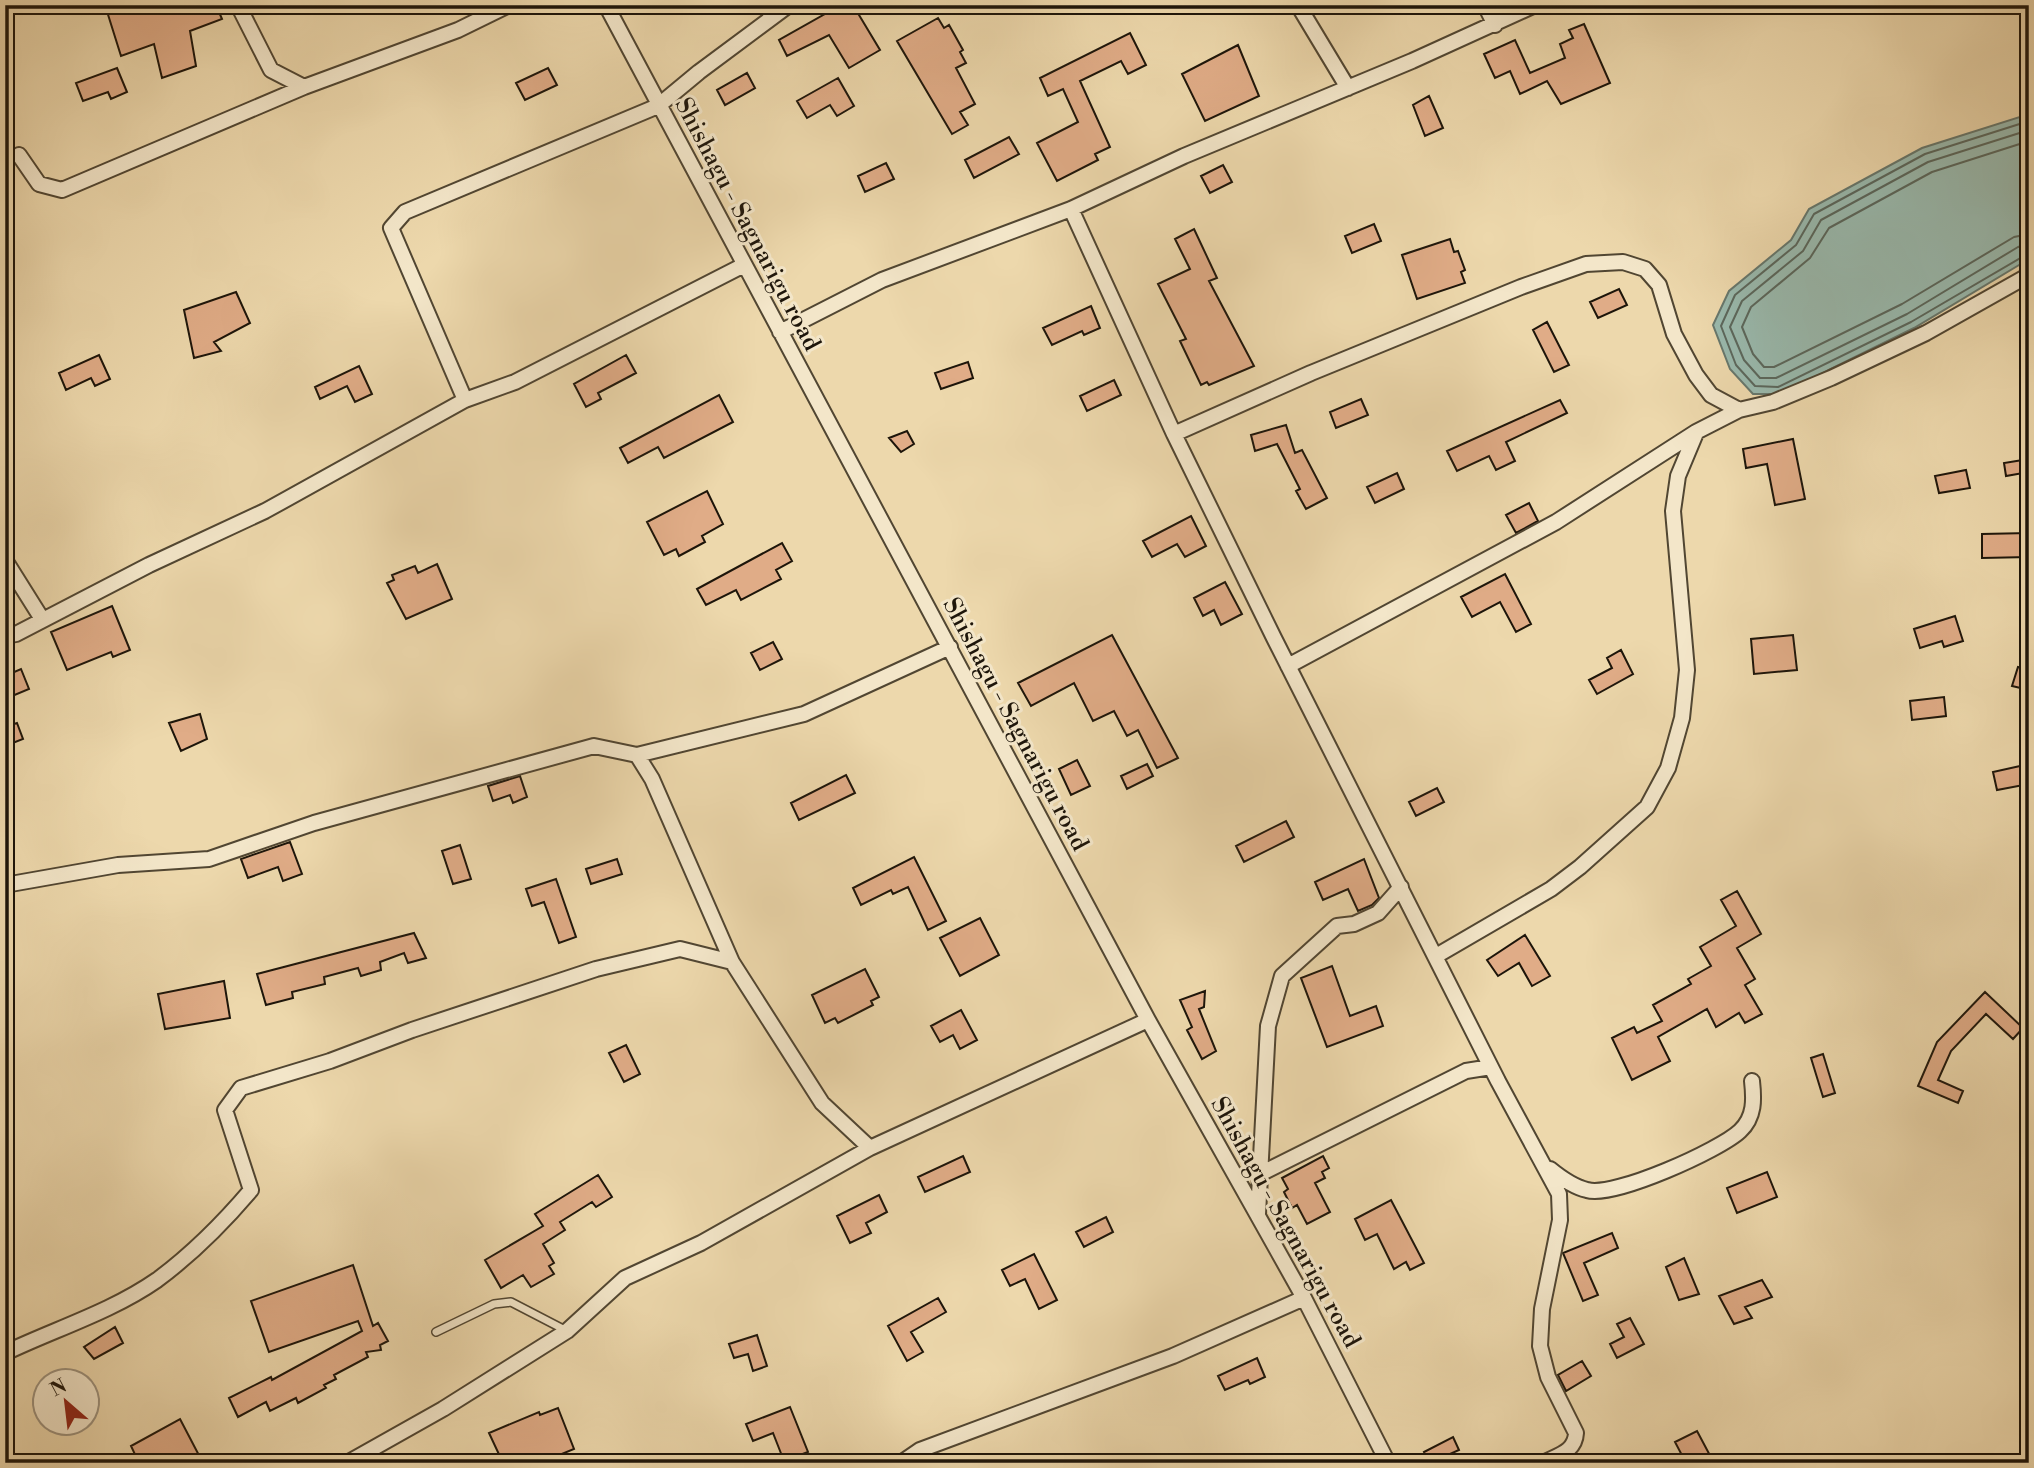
<svg xmlns="http://www.w3.org/2000/svg" width="2034" height="1468" viewBox="0 0 2034 1468" font-family="'Libre Bodoni',serif">
<style>
.water{fill:#99b9ad;stroke:#67776c;stroke-width:2}
.lines{fill:none;stroke-linecap:round;stroke-linejoin:round}
.shore{stroke:#5b675c;stroke-width:2}
.building{fill:#e0ac87;stroke:#1d150a;stroke-width:2}
.service-casing{stroke:#514632;stroke-width:10}
.minor-casing{stroke:#514632;stroke-width:18}
.service{stroke:#f3e6c9;stroke-width:7}
.minor{stroke:#f3e6c9;stroke-width:14}
.labels{text-anchor:middle;stroke-width:6;stroke-linejoin:round;paint-order:stroke}
.street-label{font-size:24px;fill:#1d150a;stroke:#f3e6c9}
</style>
<rect width="100%" height="100%" fill="#edd8ac"/>
<filter id="stains"><feTurbulence type="fractalNoise" baseFrequency=".00286" numOctaves="4"/><feColorMatrix values="0 0 0 0 .2 0 0 0 0 .09 0 0 0 0 .02 0 0 0 .5 -.17"/></filter>
<radialGradient id="worn" r=".72"><stop offset=".6" stop-color="#630" stop-opacity="0"/><stop offset="1" stop-color="#630" stop-opacity=".3"/></radialGradient>
<path class="water" d="M2029,114V259L1914,328L1780,394H1753L1730,369L1713,325L1729,291L1791,240L1809,209L1922,148Z"/>
<g class="lines">
<path class="shore" d="M2029,121L1925,154L1814,214L1796,245L1735,295L1721,326L1736,365L1755,386L1778,387L1911,322L2029,253
M2029,130L1928,162L1821,220L1803,251L1742,301L1730,327L1744,360L1760,378H1776L1907,314L2018,247L2029,244
M2029,141L1932,172L1829,228L1810,258L1751,307L1742,327L1753,354L1764,367H1774L1902,304L2014,237L2029,234"/>
</g>
<path class="building" d="M105,5H216L222,19L190,31L196,66L162,78L154,44L121,56Z
M841,5H853L880,50L849,68L829,35L787,56L779,40Z
M938,18L944,28L949,25L963,50L960,52L966,63L956,68L975,104L960,112L968,125L952,134L897,41Z
M1584,24L1610,83L1561,104L1547,81L1520,94L1510,71L1495,78L1484,54L1515,40L1530,73L1565,58L1560,44L1573,38L1569,30Z
M1130,33L1146,65L1128,74L1121,61L1080,81L1110,147L1095,154L1098,160L1057,181L1037,143L1078,122L1063,89L1048,96L1040,78Z
M1238,45L1259,96L1205,121L1182,74Z
M117,68L127,92L111,99L108,92L83,101L76,83Z
M548,68L557,85L525,100L516,83Z
M747,73L755,88L725,105L717,90Z
M838,78L854,106L837,116L830,105L807,118L797,101Z
M1429,96L1443,128L1425,136L1413,105Z
M1009,137L1019,154L974,178L965,160Z
M886,163L894,179L865,192L858,176Z
M1223,165L1232,182L1210,193L1201,176Z
M1374,224L1381,241L1352,253L1345,236Z
M1194,229L1217,278L1209,281L1254,366L1209,385L1207,382L1201,385L1180,341L1186,339L1158,284L1190,269L1175,239Z
M1450,239L1454,252L1458,251L1465,270L1461,272L1465,283L1417,299L1402,255Z
M1619,289L1627,305L1598,318L1590,302Z
M236,292L250,323L214,342L221,351L194,358L184,310Z
M1091,306L1100,328L1084,335L1082,331L1052,345L1043,328Z
M1547,322L1569,365L1554,372L1533,330Z
M99,355L110,379L95,386L91,378L66,390L59,373Z
M626,355L636,373L598,393L601,399L586,407L574,384Z
M968,362L973,378L941,389L935,373Z
M359,366L372,394L355,402L347,386L320,399L315,387Z
M1114,380L1121,395L1087,411L1080,396Z
M719,395L733,422L664,458L658,447L628,463L620,448Z
M1361,399L1368,415L1336,428L1330,412Z
M1560,400L1567,413L1506,442L1515,461L1496,470L1489,456L1457,471L1447,451Z
M1286,425L1295,453L1302,450L1327,498L1306,509L1296,491L1300,489L1277,444L1255,451L1251,435Z
M907,431L914,444L901,452L889,438Z
M1793,439L1805,499L1775,505L1767,464L1746,468L1743,449Z
M2029,459V472L2006,476L2004,463Z
M1966,470L1970,488L1939,493L1935,476Z
M1397,473L1404,489L1375,503L1367,487Z
M707,491L723,524L702,536L705,542L679,556L676,549L664,555L647,522Z
M1529,503L1538,521L1516,533L1506,515Z
M1191,516L1206,546L1185,557L1177,544L1152,557L1143,541Z
M2029,533V557L1982,558V534Z
M782,543L792,561L776,570L781,579L741,600L736,590L706,605L697,589Z
M437,564L452,599L406,619L387,583L394,580L392,575L415,566L418,573Z
M1505,574L1531,624L1516,632L1500,602L1472,617L1461,597Z
M1225,582L1242,614L1221,625L1214,610L1203,616L1194,598Z
M112,606L130,650L113,657L111,652L67,670L51,632Z
M1955,616L1963,641L1944,647L1942,641L1920,648L1914,629Z
M1112,635L1178,758L1157,768L1138,730L1127,736L1114,711L1093,721L1074,683L1031,706L1018,683Z
M1793,635L1797,670L1754,674L1751,639Z
M773,642L782,659L760,670L751,653Z
M1621,650L1633,674L1597,694L1589,680L1612,668L1607,658Z
M2018,667L2029,669V690L2012,686Z
M21,669L29,689L5,699V676Z
M1944,697L1946,716L1912,720L1910,701Z
M200,714L207,739L181,751L169,723Z
M17,723L23,739L5,746V727Z
M1077,760L1090,786L1071,795L1059,769Z
M1147,764L1153,776L1127,789L1121,776Z
M2029,764V784L1997,790L1993,772Z
M846,775L855,793L799,820L791,803Z
M520,776L527,797L513,803L510,795L493,801L488,786Z
M1437,788L1444,802L1416,816L1409,802Z
M1286,821L1294,837L1244,862L1236,846Z
M290,842L302,874L283,881L278,867L248,878L241,859Z
M460,845L471,879L453,884L442,851Z
M914,857L946,921L928,930L908,887L893,894L891,890L861,905L853,888Z
M617,859L622,874L591,884L586,869Z
M1364,859L1379,898L1372,905L1358,911L1348,889L1323,900L1315,882Z
M556,879L576,937L559,943L544,902L532,906L526,889Z
M1737,891L1761,934L1737,948L1755,979L1745,985L1762,1014L1745,1023L1739,1013L1716,1027L1707,1009L1658,1037L1670,1061L1632,1080L1612,1038L1634,1027L1637,1033L1662,1021L1653,1005L1691,984L1688,979L1711,966L1700,947L1736,926L1721,900Z
M980,918L999,955L960,976L940,938Z
M414,933L426,958L408,963L404,953L380,962L381,970L361,976L358,968L324,977L325,984L292,992L293,998L266,1005L257,974Z
M1525,935L1550,976L1532,986L1519,963L1498,976L1487,960Z
M1332,966L1350,1016L1376,1006L1383,1026L1327,1047L1301,978Z
M865,969L879,997L871,1001L873,1005L838,1023L835,1018L825,1023L812,995Z
M224,981L230,1018L165,1029L158,994Z
M1205,991L1204,1007L1199,1009L1216,1051L1202,1059L1187,1030L1192,1027L1180,1000Z
M1985,992L2023,1028L2013,1039L1986,1014L1951,1051L1938,1080L1963,1091L1958,1103L1918,1086L1937,1042Z
M961,1010L977,1040L960,1049L953,1035L940,1042L931,1026Z
M626,1045L640,1074L624,1082L609,1053Z
M1823,1054L1835,1093L1823,1097L1811,1058Z
M963,1156L970,1172L925,1192L918,1177Z
M1323,1156L1329,1168L1322,1172L1325,1178L1315,1183L1330,1212L1307,1224L1297,1205L1292,1208L1284,1192L1288,1189L1282,1178Z
M1767,1172L1777,1197L1737,1213L1727,1188Z
M598,1175L612,1197L596,1207L592,1202L560,1222L565,1230L543,1244L554,1263L549,1266L554,1274L531,1287L523,1275L501,1288L485,1260L543,1226L535,1214Z
M879,1195L887,1212L866,1223L871,1233L850,1243L837,1216Z
M1391,1200L1424,1263L1410,1270L1406,1262L1394,1269L1377,1234L1365,1240L1355,1219Z
M1106,1217L1113,1232L1084,1247L1076,1232Z
M1612,1233L1618,1248L1584,1263L1598,1295L1583,1301L1563,1253Z
M1034,1254L1057,1300L1039,1309L1025,1279L1010,1286L1002,1270Z
M1684,1258L1699,1294L1679,1300L1666,1267Z
M353,1265L373,1326L378,1323L388,1341L380,1345L381,1350L366,1352L368,1357L334,1375L336,1379L324,1385L326,1388L298,1403L296,1398L270,1411L266,1402L238,1417L229,1398L271,1377L272,1380L362,1331L358,1321L269,1352L251,1301Z
M1762,1280L1772,1297L1745,1307L1752,1318L1734,1324L1719,1296Z
M938,1298L946,1312L911,1332L923,1352L907,1361L888,1326Z
M1630,1318L1644,1344L1617,1358L1610,1344L1624,1337L1617,1324Z
M115,1327L123,1343L94,1359L84,1347Z
M757,1335L767,1366L753,1371L748,1354L734,1358L729,1344Z
M1257,1358L1265,1377L1250,1384L1248,1380L1225,1390L1218,1376Z
M1582,1361L1591,1376L1566,1391L1558,1375Z
M790,1407L808,1452L784,1461L773,1433L753,1441L746,1424Z
M558,1408L574,1449L540,1463H503L489,1433L539,1412L540,1415Z
M180,1419L203,1463H139L131,1446Z
M1697,1431L1714,1463H1686L1675,1442Z
M1453,1437L1459,1450L1430,1463L1424,1452Z"/>
<g class="lines">
<g class="service-casing">
<path id="service" d="M436,1332L494,1304L511,1302L567,1331"/>
</g>
<g class="minor-casing">
<path id="minor" d="M238,5L271,70L304,87
M606,5L1148,1020L1304,1298L1388,1463
M1298,5L1348,88
M1485,5L1495,25
M19,155L39,184L62,190L304,87L458,30L509,5
M1071,209L1174,434L1274,638L1498,1081L1559,1194L1560,1220L1542,1309L1540,1346L1548,1377L1576,1433C1575,1452 1558,1455 1543,1463
M780,332L882,280L1071,209L1184,156L1412,61L1535,5
M465,400L391,228L405,212L658,106L699,72L789,5
M1174,434L1311,373L1521,287L1586,264L1623,262L1645,269L1659,285L1674,334L1696,375L1711,395L1739,410
M5,560L42,619
M5,636L16,634L149,565L265,511L465,400L515,382L744,265
M1288,666L1556,522L1696,432L1739,410L1773,402L1831,378L1926,333L2029,275
M637,755L804,714L950,647
M5,885L118,865L209,859L314,823L594,746L637,755L652,779L732,962
M1436,956L1551,889L1580,867L1647,807L1668,768L1682,718L1687,670L1673,511L1678,476L1696,433
M1550,1169C1561,1178 1574,1187 1587,1190C1614,1198 1720,1150 1740,1131C1755,1117 1754,1099 1752,1081
M1260,1174L1466,1071L1491,1067
M1258,1214L1268,1026L1282,976L1337,926L1354,924L1378,913L1401,887
M5,1353C55,1329 111,1312 157,1280C192,1254 223,1223 251,1190L225,1110L241,1088L330,1061L412,1030L596,969L680,949L732,962L822,1103L870,1148
M347,1463L443,1409L567,1331L625,1278L701,1243L870,1148L1148,1020
M901,1463L920,1450L1173,1356L1304,1298"/>
</g>
<use href="#service" class="service"/>
<use href="#minor" class="minor"/>
</g>
<g class="labels">
<g class="street-label">
<text transform="translate(748 224) rotate(62)" y="8">Shishagu - Sagnarigu road</text>
<text transform="translate(1016 724) rotate(62)" y="8">Shishagu - Sagnarigu road</text>
<text transform="translate(1286 1222) rotate(61)" y="8">Shishagu - Sagnarigu road</text>
</g>
</g>
<rect width="2034" height="1468" fill="none" stroke="#edd8ac" stroke-width="28"/>
<rect x="7" y="7" width="2020" height="1454" fill="none" stroke="#1d150a" stroke-width="3.5"/>
<rect x="14" y="14" width="2006" height="1440" fill="none" stroke="#1d150a" stroke-width="2"/>
<g transform="translate(66 1402) rotate(332)"><circle r="33" fill="#f3e6c9" stroke="#9d927d" stroke-width="2"/>
<path d="M0-5L12 26L0 18L-12 26Z" fill="#8f2418"/>
<text y="-10" font-size="19" font-weight="bold" text-anchor="middle" fill="#1d150a">N</text>
</g>
<rect width="100%" height="100%" filter="url(#stains)"/>
<rect width="100%" height="100%" fill="url(#worn)"/>
</svg>
